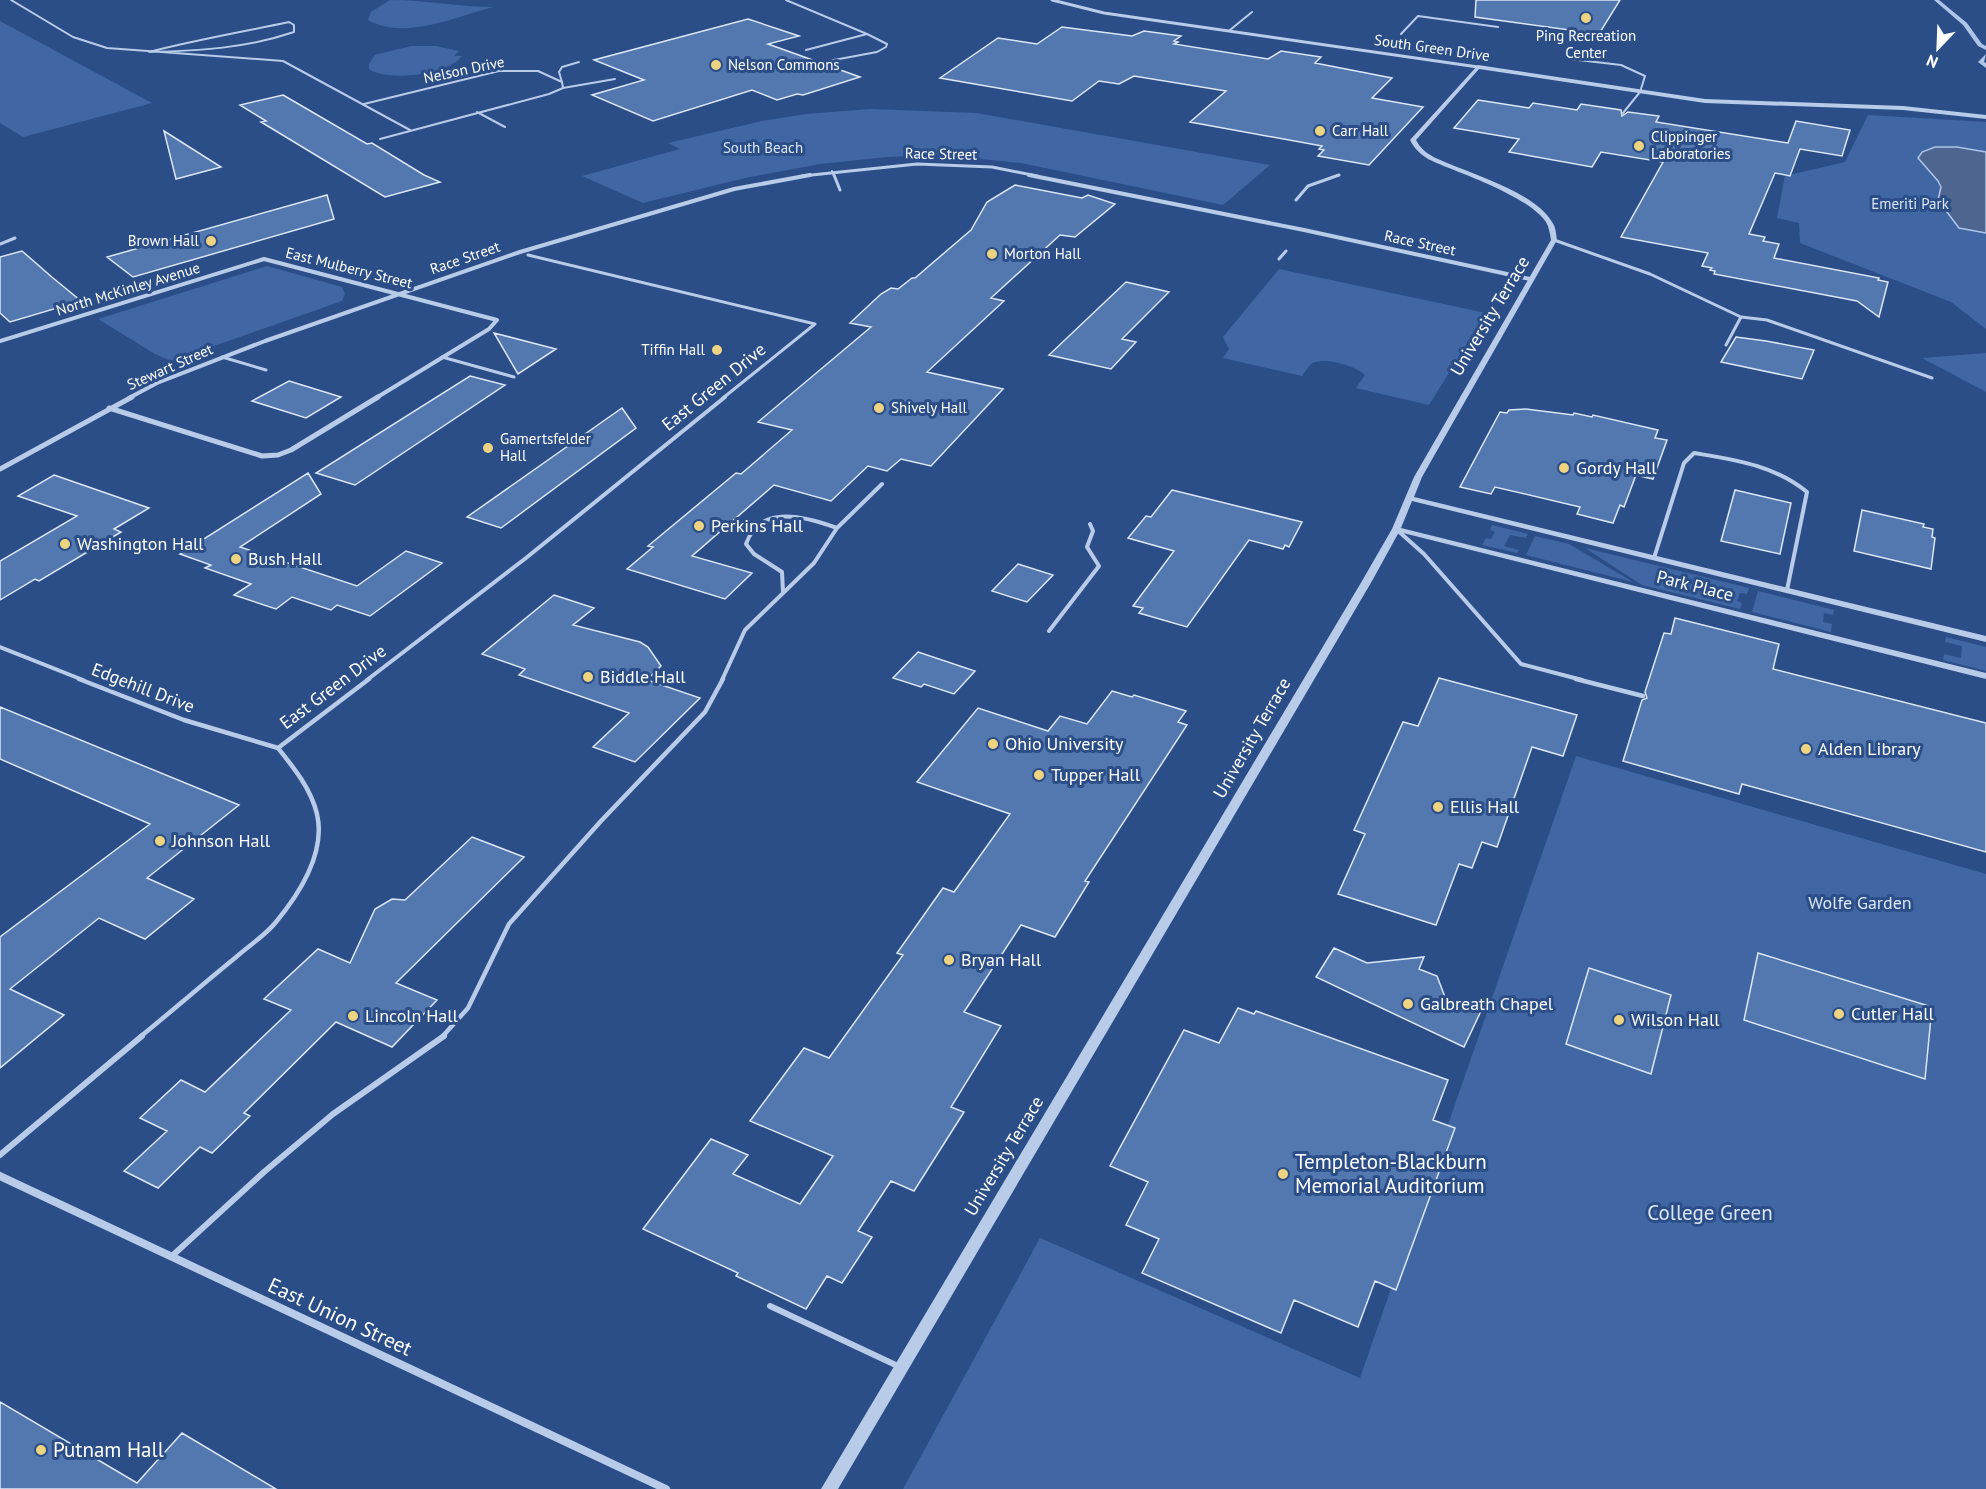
<svg xmlns="http://www.w3.org/2000/svg" width="1986" height="1489" viewBox="0 0 1986 1489" font-family="'PT Sans',sans-serif">
<style>
.green{fill:#4067a4}
.water{fill:#4d658f;stroke:#adc5e8;stroke-width:1.5}
.lines{fill:none;stroke-linecap:round;stroke-linejoin:round}
.stream{fill:#adc5e8;fill-rule:evenodd}
.building{fill:#5377af;stroke:#dbe6f7;stroke-width:1.5}
.service-far4{stroke:#b8cbe8;stroke-width:2}
.service-far3{stroke:#b8cbe8;stroke-width:3}
.service-far2{stroke:#b8cbe8;stroke-width:4}
.service-far1{stroke:#b8cbe8;stroke-width:4.5}
.service{stroke:#b8cbe8;stroke-width:6}
.minor-far3{stroke:#b8cbe8;stroke-width:3}
.minor-far2{stroke:#b8cbe8;stroke-width:4}
.minor-far1{stroke:#b8cbe8;stroke-width:5}
.minor{stroke:#b8cbe8;stroke-width:8}
.tertiary{fill:#b8cbe8;fill-rule:evenodd}
.poi-dot{fill:#eed480;stroke:#2b4e88;stroke-width:2}
.labels{text-anchor:middle;stroke-width:6;stroke-linejoin:round;paint-order:stroke}
.far-poi-label{font-size:15px;fill:#fff;stroke:#2b4e88;text-anchor:start}
.far-street-label{font-size:15px;fill:#fff;stroke:#2b4e88}
.far-park-label{font-size:15px;fill:#dbe6f7;stroke:#2b4e88}
.street-label{font-size:18px;fill:#fff;stroke:#2b4e88}
.poi-label{font-size:18px;fill:#fff;stroke:#2b4e88;text-anchor:start}
.park-label{font-size:18px;fill:#dbe6f7;stroke:#2b4e88}
.near-poi-label{font-size:21px;fill:#fff;stroke:#2b4e88;text-anchor:start}
.near-park-label{font-size:21px;fill:#dbe6f7;stroke:#2b4e88}
.near-street-label{font-size:21px;fill:#fff;stroke:#2b4e88}
</style>
<rect width="100%" height="100%" fill="#2b4e88"/>
<path class="green" d="M390,0C425,0 459,7 494,7C456,16 406,41 368,20L371,12Z
M0,21L152,103L23,137L0,123Z
M411,46H436L459,51L454,56H462C448,75 388,82 369,69V64L375,55Z
M870,109L976,113L1270,165L1223,205L1021,163L942,155L887,157L820,164L745,178L643,203L582,176L680,149L668,143L762,121L806,114Z
M1868,115L1986,122V329L1951,302L1800,243L1799,223L1777,218L1785,176L1845,162Z
M267,266L342,287L345,294L342,301L171,361L155,354L98,319Z
M1279,269L1486,313L1429,405L1356,388L1365,375C1356,366 1323,356 1311,364C1308,367 1305,372 1302,376L1223,358L1229,349L1223,337Z
M1986,353V392L1922,358Z
M1492,525L1528,534L1526,538L1510,535L1504,546L1519,550L1517,553L1482,545L1486,538L1491,539L1495,532L1490,530Z
M1535,536L1569,544L1633,582L1526,555Z
M1585,548L1749,588L1747,594L1740,593L1737,601L1742,603L1740,609L1642,585Z
M1758,591L1834,610L1833,615L1824,613L1823,622L1832,624L1831,632L1752,612Z
M1946,637L1986,647V671L1943,660L1944,654L1961,658L1962,646L1945,642Z
M1576,756L1986,874V1489H903L1040,1238L1360,1378Z"/>
<path class="water" d="M1935,147H1957L1986,152V233L1959,228L1938,200L1941,187L1938,181L1918,158L1922,152Z"/>
<g class="lines">
<path class="stream" d="M1934,0H1939L1967,23L1982,44L1986,46V50L1978,46L1963,25Z
M1986,54L1984,62L1986,63V68L1978,62Z"/>
</g>
<path class="building" d="M1476,0H1620L1599,34L1475,17Z
M748,19L799,36L768,44L860,77L803,95L797,94L777,100L752,90L653,121L592,95L644,80L594,60Z
M1062,27L1132,36L1144,31L1181,36L1174,41L1178,42L1174,44L1268,59L1281,51L1321,57L1315,63L1392,78L1372,98L1423,107L1369,165L1318,156L1324,150L1319,149L1322,146L1190,122L1226,91L1134,76L1119,84L1099,81L1072,101L940,78L998,38L1037,44Z
M283,95L367,144L372,143L424,175L440,182L385,197L261,122L266,121L240,105Z
M1478,100L1529,108L1533,103L1577,110L1581,104L1621,110L1622,116L1628,112L1659,116L1656,122L1788,143L1796,121L1850,130L1842,156L1800,149L1790,176L1775,173L1749,234L1765,237L1763,241L1779,244L1774,258L1879,278L1878,280L1888,282L1879,317L1857,301L1714,274L1715,271L1710,270L1712,268L1702,266L1708,253L1621,237L1663,162L1601,152L1592,167L1509,152L1519,139L1454,128Z
M164,131L221,167L176,179Z
M1015,185L1082,198L1088,195L1115,204L1075,237L1060,235L991,298L1004,301L927,372L1003,389L931,466L901,459L887,471L868,466L831,501L774,485L692,556L752,573L725,599L627,569L653,547L648,546L736,473L741,474L792,430L758,422L871,327L850,323L881,294L891,288L898,289L912,278H915L971,230L987,202Z
M327,195L334,219L133,277L107,257Z
M22,251L53,278L81,301L10,322L0,313V257Z
M1126,282L1169,292L1122,339L1136,342L1111,369L1049,355Z
M494,333L556,349L518,374Z
M1736,337L1766,341L1814,350L1802,379L1721,362Z
M470,376L505,385L355,485L316,473Z
M289,381L341,397L306,418L252,401Z
M622,408L636,428L501,528L467,517Z
M1526,409L1573,415L1574,413L1592,417L1593,415L1658,430L1655,438L1667,440L1653,479L1636,475L1624,507L1620,505L1613,523L1577,514L1580,507L1495,487L1491,494L1460,487L1500,412L1507,413L1509,410Z
M308,473L321,494L240,547L357,586L406,551L442,563L370,616L337,605L331,610L292,597L276,609L234,595L251,584L205,568L211,565L180,554Z
M54,475L149,508L114,529L121,532L39,581L35,579L0,600V561L77,516L18,496Z
M1172,490L1302,522L1289,547L1285,545L1283,549L1249,540L1187,627L1139,613L1143,608L1133,606L1174,551L1128,538L1146,516L1151,517Z
M1735,490L1791,503L1780,554L1721,541Z
M1862,510L1924,524L1923,527L1933,529L1932,537L1935,538L1931,569L1854,551Z
M1018,564L1053,575L1027,602L992,591Z
M554,595L594,608L573,625L640,642L648,647L661,666L647,680L700,698L635,762L593,747L629,713L519,675L525,669L482,654Z
M1675,618L1779,644L1773,669L1986,723V852L1742,784L1739,794L1623,761L1642,700L1647,698L1645,692L1664,633L1671,634Z
M918,652L975,671L954,694L924,684L921,687L893,678Z
M1439,678L1577,715L1563,756L1532,747L1497,847L1482,842L1472,868L1459,864L1436,925L1338,894L1365,834L1354,830L1403,722L1418,726Z
M1112,691L1132,697L1134,695L1186,711L1178,722L1187,725L1085,881L1089,882L1055,937L1021,925L964,1012L1001,1026L951,1107L964,1112L914,1191L891,1181L858,1231L872,1237L842,1283L827,1276L806,1309L736,1276L738,1273L643,1229L711,1139L748,1155L733,1174L800,1204L833,1156L750,1121L804,1048L829,1058L903,955L897,953L943,888L954,892L1010,814L917,782L978,708L1048,731L1060,716L1087,724Z
M0,707L239,805L147,878L194,899L145,939L99,918L10,989L64,1015L0,1068V937L150,824L0,759Z
M472,837L524,857L396,983L437,1000L392,1047L336,1022L244,1113L250,1116L212,1153L200,1147L158,1188L124,1171L167,1131L140,1118L181,1080L205,1092L291,1010L264,999L318,949L350,963L375,909L392,899L405,900Z
M1334,948L1367,963L1424,957L1419,969L1437,976L1445,997L1481,1011L1464,1047L1316,977Z
M1758,953L1932,1007L1925,1079L1744,1020Z
M1589,968L1671,995L1651,1074L1566,1044Z
M1238,1008L1254,1014L1256,1011L1448,1080L1433,1120L1455,1128L1396,1290L1375,1281L1358,1327L1294,1300L1281,1333L1142,1273L1159,1239L1126,1225L1148,1182L1110,1166L1184,1030L1219,1043Z
M0,1402L137,1483L182,1433L276,1489H0Z"/>
<g class="lines">
<path class="service-far4" d="M11,0L73,37L107,48L283,61L410,130
M786,0L867,34L806,50
M289,22L294,25V32C247,48 199,51 149,52C195,40 242,32 289,22Z
M1230,30L1252,12
M1401,34L1418,16L1498,27
M1570,59L1621,65L1645,76L1640,92L1623,113
M823,62L877,52L886,47L887,44L867,34
M562,82L559,72L562,67L579,62
M563,88L615,79
M364,104L499,71H538L562,82L563,88L549,94L380,139
M477,112L505,127
M832,171L834,176
M1336,176L1339,175"/>
<path class="service-far3" d="M834,175L840,190
M1296,200L1308,186L1339,175
M1554,240L1650,274L1741,317L1767,320L1932,378
M0,244L15,238
M528,255L815,324
M1279,259L1286,251
M1726,345L1741,317
M222,357L266,370
M442,357L514,377
M723,398L815,324"/>
<path class="service-far2" d="M1396,529L1424,554L1521,664L1582,680
M1654,558L1684,463L1694,453C1735,460 1774,465 1807,492L1787,590
M783,592L782,572L754,554L746,544C760,503 807,517 837,528
M1049,631L1099,566L1087,547L1093,531L1090,524
M0,647L83,680
M367,680L526,558L725,397
M722,680L745,630L814,563L837,528L882,484"/>
<path class="service-far1" d="M79,679L184,720L278,748
M1576,679L1643,696
M278,748L369,679
M140,1037C172,1011 203,984 235,958C248,946 265,936 276,922C300,893 326,853 317,814C311,789 294,768 278,748
M442,1037L468,1008L509,924L601,821L705,712L723,679"/>
<path class="service" d="M0,1155L142,1036
M172,1256L264,1172L333,1114L444,1036
M770,1306L900,1367"/>
<path class="minor-far3" d="M1052,0L1104,13L1478,67
M802,176L917,164L992,167L1037,176"/>
<path class="minor-far2" d="M1029,175L1304,230L1530,279
M0,341L264,259L497,320L489,329L376,398
M129,398L157,383L265,341L520,252L734,189L810,175"/>
<path class="minor-far1" d="M109,408L262,456L278,455L291,450L378,397
M0,469L132,397"/>
<path class="minor" d="M0,1176L666,1489"/>
<path class="tertiary" d="M1478,65L1705,99L1903,106L1986,115V119L1903,110L1705,103L1479,69L1416,140C1424,156 1441,160 1457,167C1485,178 1537,196 1552,222C1556,227 1556,234 1557,240L1422,477L1414,497L1986,636V642L1412,501L1401,528L1986,673V679L1399,532L1372,581L838,1489H821L1362,581L1392,529L1414,477L1551,240C1550,234 1549,227 1546,222C1531,200 1479,180 1454,170C1435,162 1420,159 1410,140Z"/>
</g>
<g class="poi-dot">
<circle cx="1586" cy="18" r="6"/>
<circle cx="716" cy="65" r="6"/>
<circle cx="1320" cy="131" r="6"/>
<circle cx="1639" cy="146" r="6"/>
<circle cx="211" cy="241" r="6"/>
<circle cx="992" cy="254" r="6"/>
<circle cx="717" cy="350" r="6"/>
<circle cx="879" cy="408" r="6"/>
<circle cx="488" cy="448" r="6"/>
<circle cx="1564" cy="468" r="6"/>
<circle cx="699" cy="526" r="6"/>
<circle cx="65" cy="544" r="6"/>
<circle cx="236" cy="559" r="6"/>
<circle cx="588" cy="677" r="6"/>
<circle cx="993" cy="744" r="6"/>
<circle cx="1806" cy="749" r="6"/>
<circle cx="1039" cy="775" r="6"/>
<circle cx="1438" cy="807" r="6"/>
<circle cx="160" cy="841" r="6"/>
<circle cx="949" cy="960" r="6"/>
<circle cx="1408" cy="1004" r="6"/>
<circle cx="1839" cy="1014" r="6"/>
<circle cx="353" cy="1016" r="6"/>
<circle cx="1619" cy="1020" r="6"/>
<circle cx="1283" cy="1174" r="6"/>
<circle cx="41" cy="1450" r="6"/>
</g>
<g class="labels">
<g class="far-poi-label">
<text x="1586" y="41" text-anchor="middle">Ping Recreation<tspan x="1586" dy="17">Center</tspan></text>
<text x="728" y="70">Nelson Commons</text>
<text x="1332" y="136">Carr Hall</text>
<text x="1651" y="142">Clippinger<tspan x="1651" dy="17">Laboratories</tspan></text>
<text x="199" y="246" text-anchor="end">Brown Hall</text>
<text x="1004" y="259">Morton Hall</text>
<text x="705" y="355" text-anchor="end">Tiffin Hall</text>
<text x="891" y="413">Shively Hall</text>
<text x="500" y="444">Gamertsfelder<tspan x="500" dy="17">Hall</tspan></text>
</g>
<g class="far-street-label">
<text transform="translate(1432 48) rotate(8)" y="5">South Green Drive</text>
<text transform="translate(464 70) rotate(-12)" y="5">Nelson Drive</text>
<text transform="translate(941 154) rotate(1)" y="5">Race Street</text>
<text transform="translate(1420 243) rotate(12)" y="5">Race Street</text>
<text transform="translate(465 258) rotate(-19)" y="5">Race Street</text>
<text transform="translate(349 268) rotate(14)" y="5">East Mulberry Street</text>
<text transform="translate(128 289) rotate(-17)" y="5">North McKinley Avenue</text>
<text transform="translate(170 367) rotate(-24)" y="5">Stewart Street</text>
</g>
<g class="far-park-label">
<text x="763" y="153">South Beach</text>
<text x="1910" y="209">Emeriti Park</text>
</g>
<g class="street-label">
<text transform="translate(1490 316) rotate(-59)" y="6">University Terrace</text>
<text transform="translate(714 387) rotate(-39)" y="6">East Green Drive</text>
<text transform="translate(1695 586) rotate(14)" y="6">Park Place</text>
<text transform="translate(333 687) rotate(-37)" y="6">East Green Drive</text>
<text transform="translate(143 688) rotate(21)" y="6">Edgehill Drive</text>
<text transform="translate(1252 738) rotate(-60)" y="6">University Terrace</text>
<text transform="translate(1004 1156) rotate(-59)" y="6">University Terrace</text>
</g>
<g class="poi-label">
<text x="1576" y="474">Gordy Hall</text>
<text x="711" y="532">Perkins Hall</text>
<text x="77" y="550">Washington Hall</text>
<text x="248" y="565">Bush Hall</text>
<text x="600" y="683">Biddle Hall</text>
<text x="1005" y="750">Ohio University</text>
<text x="1818" y="755">Alden Library</text>
<text x="1051" y="781">Tupper Hall</text>
<text x="1450" y="813">Ellis Hall</text>
<text x="172" y="847">Johnson Hall</text>
<text x="961" y="966">Bryan Hall</text>
<text x="1420" y="1010">Galbreath Chapel</text>
<text x="1851" y="1020">Cutler Hall</text>
<text x="365" y="1022">Lincoln Hall</text>
<text x="1631" y="1026">Wilson Hall</text>
</g>
<g class="park-label">
<text x="1860" y="909">Wolfe Garden</text>
</g>
<g class="near-poi-label">
<text x="1295" y="1169">Templeton-Blackburn<tspan x="1295" dy="24">Memorial Auditorium</tspan></text>
<text x="53" y="1457">Putnam Hall</text>
</g>
<g class="near-park-label">
<text x="1710" y="1220">College Green</text>
</g>
<g class="near-street-label">
<text transform="translate(340 1317) rotate(25)" y="7">East Union Street</text>
</g>
</g>
<g transform="translate(1938 48) rotate(203)" stroke="#2b4e88" stroke-width="4.5" paint-order="stroke">
<path d="M0-4.5L10 22L0 15L-10 22Z" fill="#ffffff"/>
<text y="-9" font-size="16" font-weight="bold" text-anchor="middle" fill="#ffffff">N</text>
</g>
</svg>
